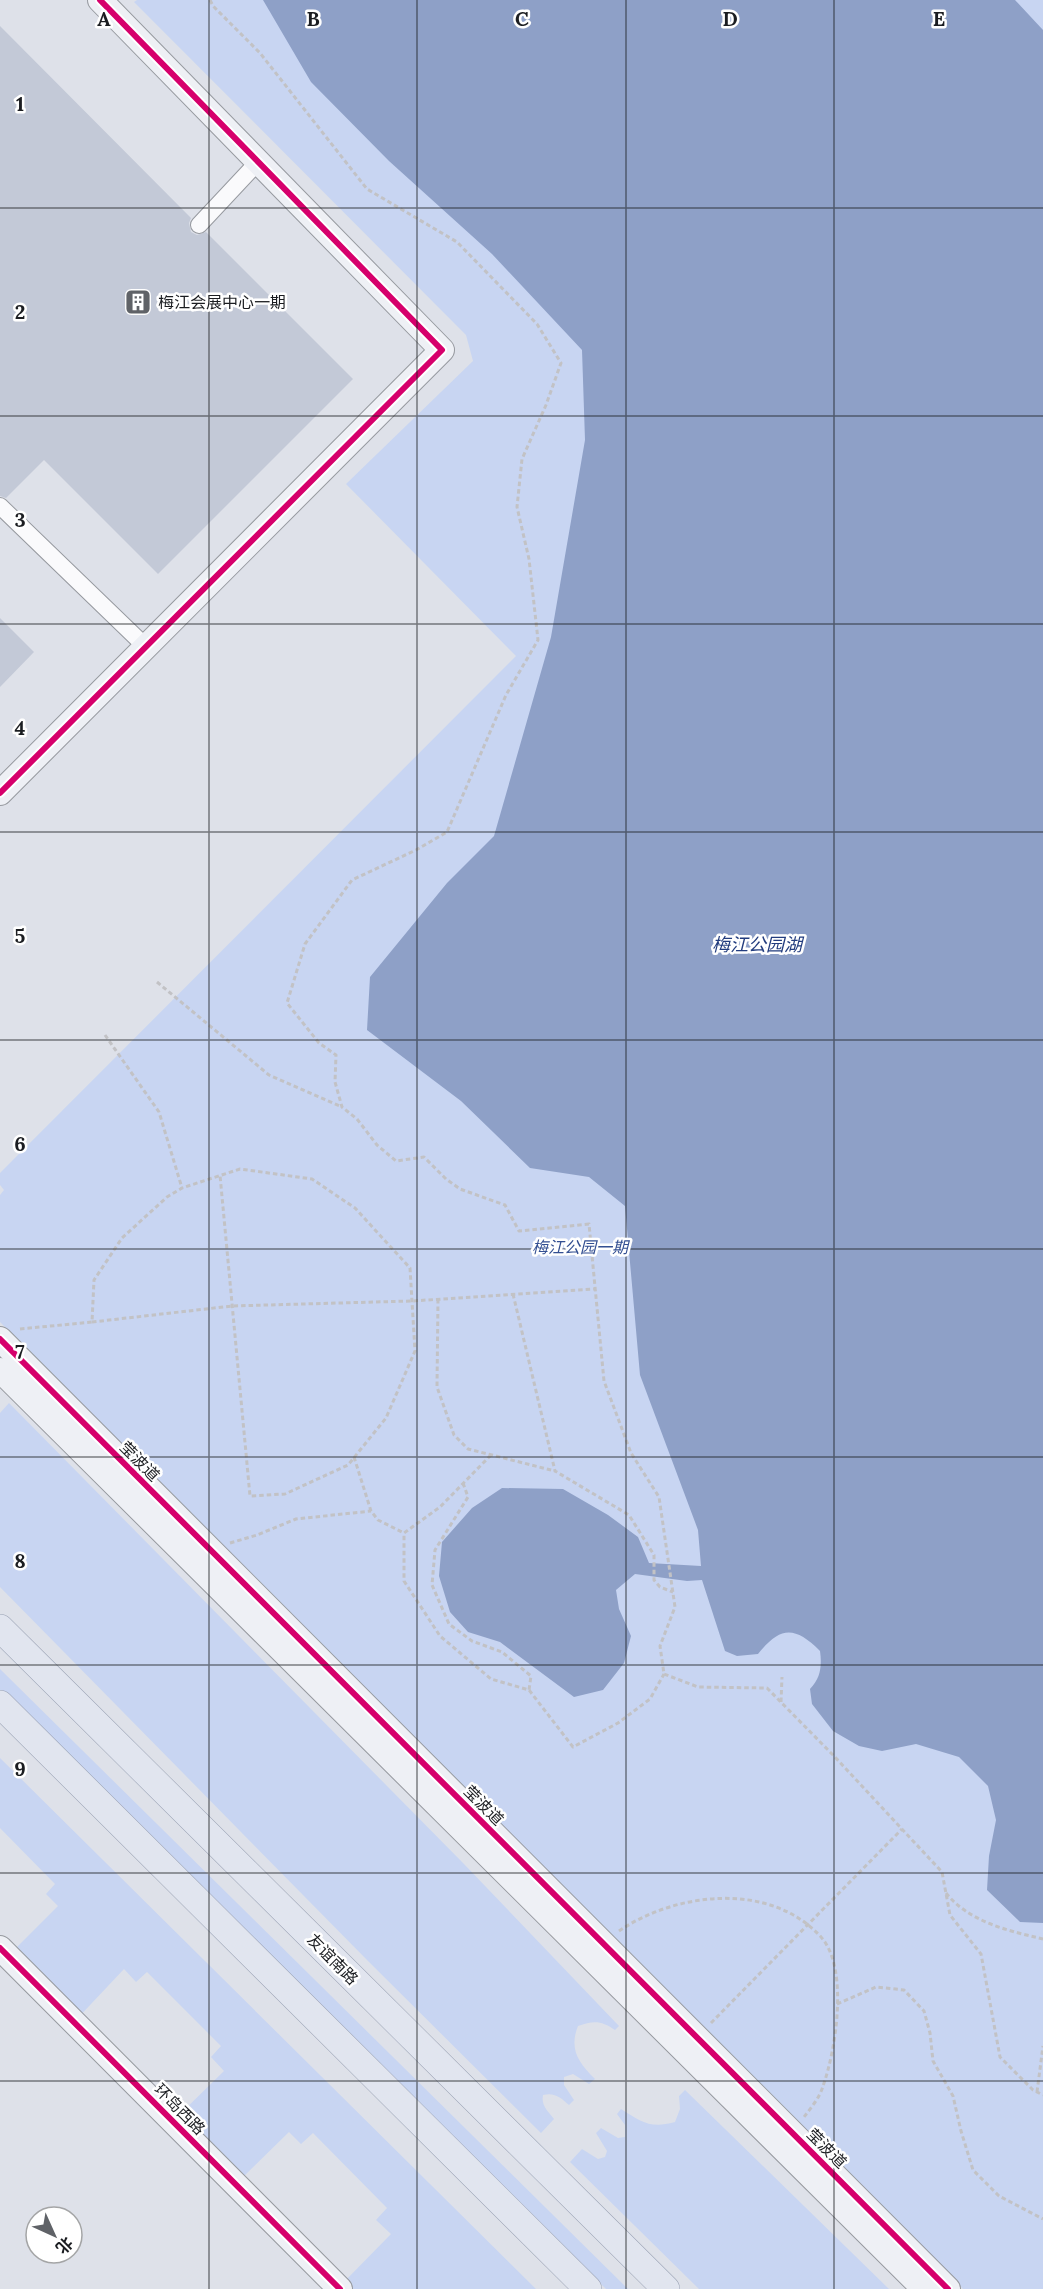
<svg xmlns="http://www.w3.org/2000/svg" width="1043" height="2289" viewBox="0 0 1043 2289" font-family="Lora,'Noto Sans SC',serif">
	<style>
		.green { fill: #c8d5f2 }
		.water { fill: #8ea0c7 }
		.building { fill: #c3c9d7 }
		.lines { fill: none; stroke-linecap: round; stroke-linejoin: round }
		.street-casing { stroke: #96999f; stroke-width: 18 }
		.secondary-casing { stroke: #96999f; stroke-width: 26 }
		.primary-casing { stroke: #9aa2b4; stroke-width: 28 }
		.path { stroke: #c2c2c5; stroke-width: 3; stroke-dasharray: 4.5 3; stroke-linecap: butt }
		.street { stroke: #fafafc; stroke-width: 16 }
		.secondary { stroke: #eef0f5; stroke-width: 24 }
		.primary { stroke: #e1e5ef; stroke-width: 27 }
		.cycleway-casing { stroke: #fff; stroke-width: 10 }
		.cycleway { stroke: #d6006c; stroke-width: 6 }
		.grid { fill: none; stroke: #1b1d21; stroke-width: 1.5; stroke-opacity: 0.55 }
		.labels { text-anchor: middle; stroke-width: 5; stroke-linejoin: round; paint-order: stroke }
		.poi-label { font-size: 16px; fill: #1b1d21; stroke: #fff; text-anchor: start }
		.park-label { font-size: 16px; font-style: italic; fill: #334f92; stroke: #fff }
		.street-label { font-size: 16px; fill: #1b1d21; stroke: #fff }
		.water-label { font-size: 18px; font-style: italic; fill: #223c7e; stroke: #fff }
		.grid-label { font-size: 20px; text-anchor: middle; font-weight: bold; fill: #1b1d21; stroke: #fff; stroke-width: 5; stroke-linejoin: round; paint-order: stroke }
	</style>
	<rect width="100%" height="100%" fill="#dee1e9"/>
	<g class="green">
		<path d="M 137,0 L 1043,0 L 1043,2289 L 963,2289 L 0,1322 L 0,1195 L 4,1190 L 0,1185 L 0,1173 L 516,656 L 346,484 L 473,361 L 466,335 L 134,2 Z"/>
		<path d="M 9,1403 L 464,1864 L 619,2026 L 615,2030 C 602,2021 594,2020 578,2026 C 569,2049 578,2062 595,2079 L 589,2084 L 573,2074 L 564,2077 L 564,2085 L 574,2100 L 569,2105 C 561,2098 555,2092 543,2095 C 541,2106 548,2111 554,2119 L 541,2133 L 369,1962 L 0,1587 L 0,1413 Z"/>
		<path d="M 0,1669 L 628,2289 L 606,2289 L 0,1690 Z"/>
		<path d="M 0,1758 L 536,2289 L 345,2289 L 341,2285 L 391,2234 L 376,2220 L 387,2208 L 313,2133 L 301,2144 L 289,2132 L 238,2182 L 175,2119 L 224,2071 L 211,2057 L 221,2046 L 147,1972 L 136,1982 L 124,1969 L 75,2021 L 8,1956 L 58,1906 L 46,1894 L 55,1884 L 0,1828 Z"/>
		<path d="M 685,2090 L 889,2289 L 699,2289 L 570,2162 L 582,2149 L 598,2159 L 605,2157 L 607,2151 L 596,2133 L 601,2128 L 618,2138 L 625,2137 L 625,2125 L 617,2114 L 621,2109 C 642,2122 650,2129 675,2122 L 680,2109 L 679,2096 Z"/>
	</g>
	<path class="water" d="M 263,0 L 1015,0 L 1043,30 L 1043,1923 L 1020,1922 L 987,1890 L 989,1856 L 996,1820 L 988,1786 L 959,1757 L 916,1744 L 882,1751 L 859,1746 L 833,1731 L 812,1704 L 810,1689 C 821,1678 822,1665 820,1651 C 794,1625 780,1627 758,1654 L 737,1656 L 725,1651 L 702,1580 L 687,1581 L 635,1574 L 616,1590 L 619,1609 L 631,1636 L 624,1663 L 603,1690 L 574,1697 L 500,1642 L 468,1632 L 450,1612 L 439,1576 L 442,1542 L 472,1508 L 502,1488 L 563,1489 L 608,1515 L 638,1537 L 649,1563 L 701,1566 L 698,1530 L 640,1375 L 625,1206 L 589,1177 L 530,1168 L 461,1101 L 367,1030 L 370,977 L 447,883 L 494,836 L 551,637 L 585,440 L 582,350 L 492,254 L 389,161 L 311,82 Z"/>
	<g class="building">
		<path d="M 0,26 L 191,218 L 189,223 L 191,232 L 197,235 L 206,232 L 353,379 L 158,574 L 44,460 L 6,498 L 0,496 Z"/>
		<path d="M 0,618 L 34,652 L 0,687 Z"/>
	</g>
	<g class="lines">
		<defs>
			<g id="street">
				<path d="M 199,225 L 258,162"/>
				<path d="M 0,506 L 146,647"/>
			</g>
			<g id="secondary">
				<path d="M 0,793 L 442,350 L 100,0"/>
				<path d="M 0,1339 L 948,2289"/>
				<path d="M 0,1370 L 924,2289"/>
				<path d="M 0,1948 L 340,2289"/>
			</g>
			<g id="primary">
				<path d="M 0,1628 L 666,2289"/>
				<path d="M 0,1704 L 588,2289"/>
			</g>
		</defs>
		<use href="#street" class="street-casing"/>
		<use href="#secondary" class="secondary-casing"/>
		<use href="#primary" class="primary-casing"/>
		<g class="path">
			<path d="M 210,0 L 213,6 L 260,53 L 367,189 L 457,242 L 537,324 L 561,363 L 546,405 L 522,459 L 517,507 L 529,559 L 538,640 L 506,695 L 447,832 L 416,850 L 352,880 L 305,944 L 287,1003 L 319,1043 L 336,1055 L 335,1082 L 342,1107 L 357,1119 L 377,1145 L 396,1161 L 424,1157 L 446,1179 L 460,1189 L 505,1205 L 519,1231 L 589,1224 L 604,1381 L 631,1453 L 659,1497 L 675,1607 L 660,1646 L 664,1674 L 698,1687 L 767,1688 L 833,1755 L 942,1872 L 950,1915 L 981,1954 L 1000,2057 L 1033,2090 L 1043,2095"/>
			<path d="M 157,982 L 269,1075 L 342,1107"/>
			<path d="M 105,1035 L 159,1112 L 182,1188"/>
			<path d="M 513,1294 L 555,1471 L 629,1515 L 654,1555 L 654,1580 L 660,1587 L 673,1592"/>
			<path d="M 438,1299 L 437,1387 L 454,1435 L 468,1449 L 555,1471"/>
			<path d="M 92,1322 L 232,1306 L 412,1301 L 595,1289"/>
			<path d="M 20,1329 L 92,1322 L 94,1280 L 122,1238 L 167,1197 L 182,1188 L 240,1169 L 312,1179 L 355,1208 L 410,1268 L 415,1351 L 386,1418 L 348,1465 L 285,1494 L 250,1496 L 220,1175"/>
			<path d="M 491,1455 L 440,1507 L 404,1533 L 404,1581 L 440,1636 L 491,1679 L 529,1690 L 573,1747 L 618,1723 L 650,1699 L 664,1674"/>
			<path d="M 354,1457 L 371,1511 L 378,1520 L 404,1533"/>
			<path d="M 463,1483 L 468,1497 L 435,1550 L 432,1585 L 449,1624 L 472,1641 L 502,1652 L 531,1676 L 529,1690"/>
			<path d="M 230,1543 L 257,1535 L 296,1519 L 371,1511"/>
			<path d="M 781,1702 L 782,1677"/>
			<path d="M 946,1893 C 969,1922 1009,1931 1043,1939"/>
			<path d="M 619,1931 C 676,1892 770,1881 821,1937 C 849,1968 836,2050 823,2086 C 820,2097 811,2108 804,2117"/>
			<path d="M 837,2004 L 876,1987 L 904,1990 L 924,2011 L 930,2033 L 933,2061 L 953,2096 L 961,2131 L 973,2170 L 999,2196 L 1043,2219"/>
			<path d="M 711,2023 L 902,1829"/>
			<path d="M 1037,2092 L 1043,2046"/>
		</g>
		<use href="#street" class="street"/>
		<use href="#secondary" class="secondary"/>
		<use href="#primary" class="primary"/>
		<defs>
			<g id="cycleway">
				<path d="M 0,793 L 442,350 L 100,0"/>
				<path d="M 0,1339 L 948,2289"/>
				<path d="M 0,1948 L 340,2289"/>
			</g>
		</defs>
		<use href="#cycleway" class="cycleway-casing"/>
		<use href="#cycleway" class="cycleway"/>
	</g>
	<path class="grid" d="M 209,0 L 209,2289M 417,0 L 417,2289M 626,0 L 626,2289M 834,0 L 834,2289M 0,208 L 1043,208M 0,416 L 1043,416M 0,624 L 1043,624M 0,832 L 1043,832M 0,1040 L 1043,1040M 0,1249 L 1043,1249M 0,1457 L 1043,1457M 0,1665 L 1043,1665M 0,1873 L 1043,1873M 0,2081 L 1043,2081"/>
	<defs>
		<symbol id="building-square" viewBox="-11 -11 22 22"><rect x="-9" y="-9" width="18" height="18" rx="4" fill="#5f6267" stroke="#fff"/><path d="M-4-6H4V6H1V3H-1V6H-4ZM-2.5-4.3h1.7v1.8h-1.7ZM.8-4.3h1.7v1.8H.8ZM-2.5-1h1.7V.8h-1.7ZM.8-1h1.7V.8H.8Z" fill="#fff"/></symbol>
	</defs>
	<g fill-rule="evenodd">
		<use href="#building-square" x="123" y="287" width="30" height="30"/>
	</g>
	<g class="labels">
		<g class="poi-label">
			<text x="158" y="308">梅江会展中心一期</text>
		</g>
		<g class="park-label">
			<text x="580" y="1253">梅江公园一期</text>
		</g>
		<g class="street-label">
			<text transform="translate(140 1461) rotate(45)" y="6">莹波道</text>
			<text transform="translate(484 1805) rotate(45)" y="6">莹波道</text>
			<text transform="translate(333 1959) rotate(45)" y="6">友谊南路</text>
			<text transform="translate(180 2109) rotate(45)" y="6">环岛西路</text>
			<text transform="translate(827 2148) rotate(45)" y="6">莹波道</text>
		</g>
		<g class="water-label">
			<text x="757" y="951">梅江公园湖</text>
		</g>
	</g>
	<g class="grid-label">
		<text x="104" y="26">A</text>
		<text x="313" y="26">B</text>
		<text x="522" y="26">C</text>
		<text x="730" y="26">D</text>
		<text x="939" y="26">E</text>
		<text x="20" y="111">1</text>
		<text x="20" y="319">2</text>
		<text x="20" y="527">3</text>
		<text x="20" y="735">4</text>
		<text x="20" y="943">5</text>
		<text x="20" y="1151">6</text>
		<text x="20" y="1359">7</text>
		<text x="20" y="1568">8</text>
		<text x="20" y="1776">9</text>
	</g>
	<g transform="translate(54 2235) rotate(135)"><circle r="28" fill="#ffffff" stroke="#a4a5a6" stroke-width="1.5"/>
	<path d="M0-4.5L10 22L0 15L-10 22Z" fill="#5f6267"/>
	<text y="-9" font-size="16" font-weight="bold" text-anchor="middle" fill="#1b1d21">北</text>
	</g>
</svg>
